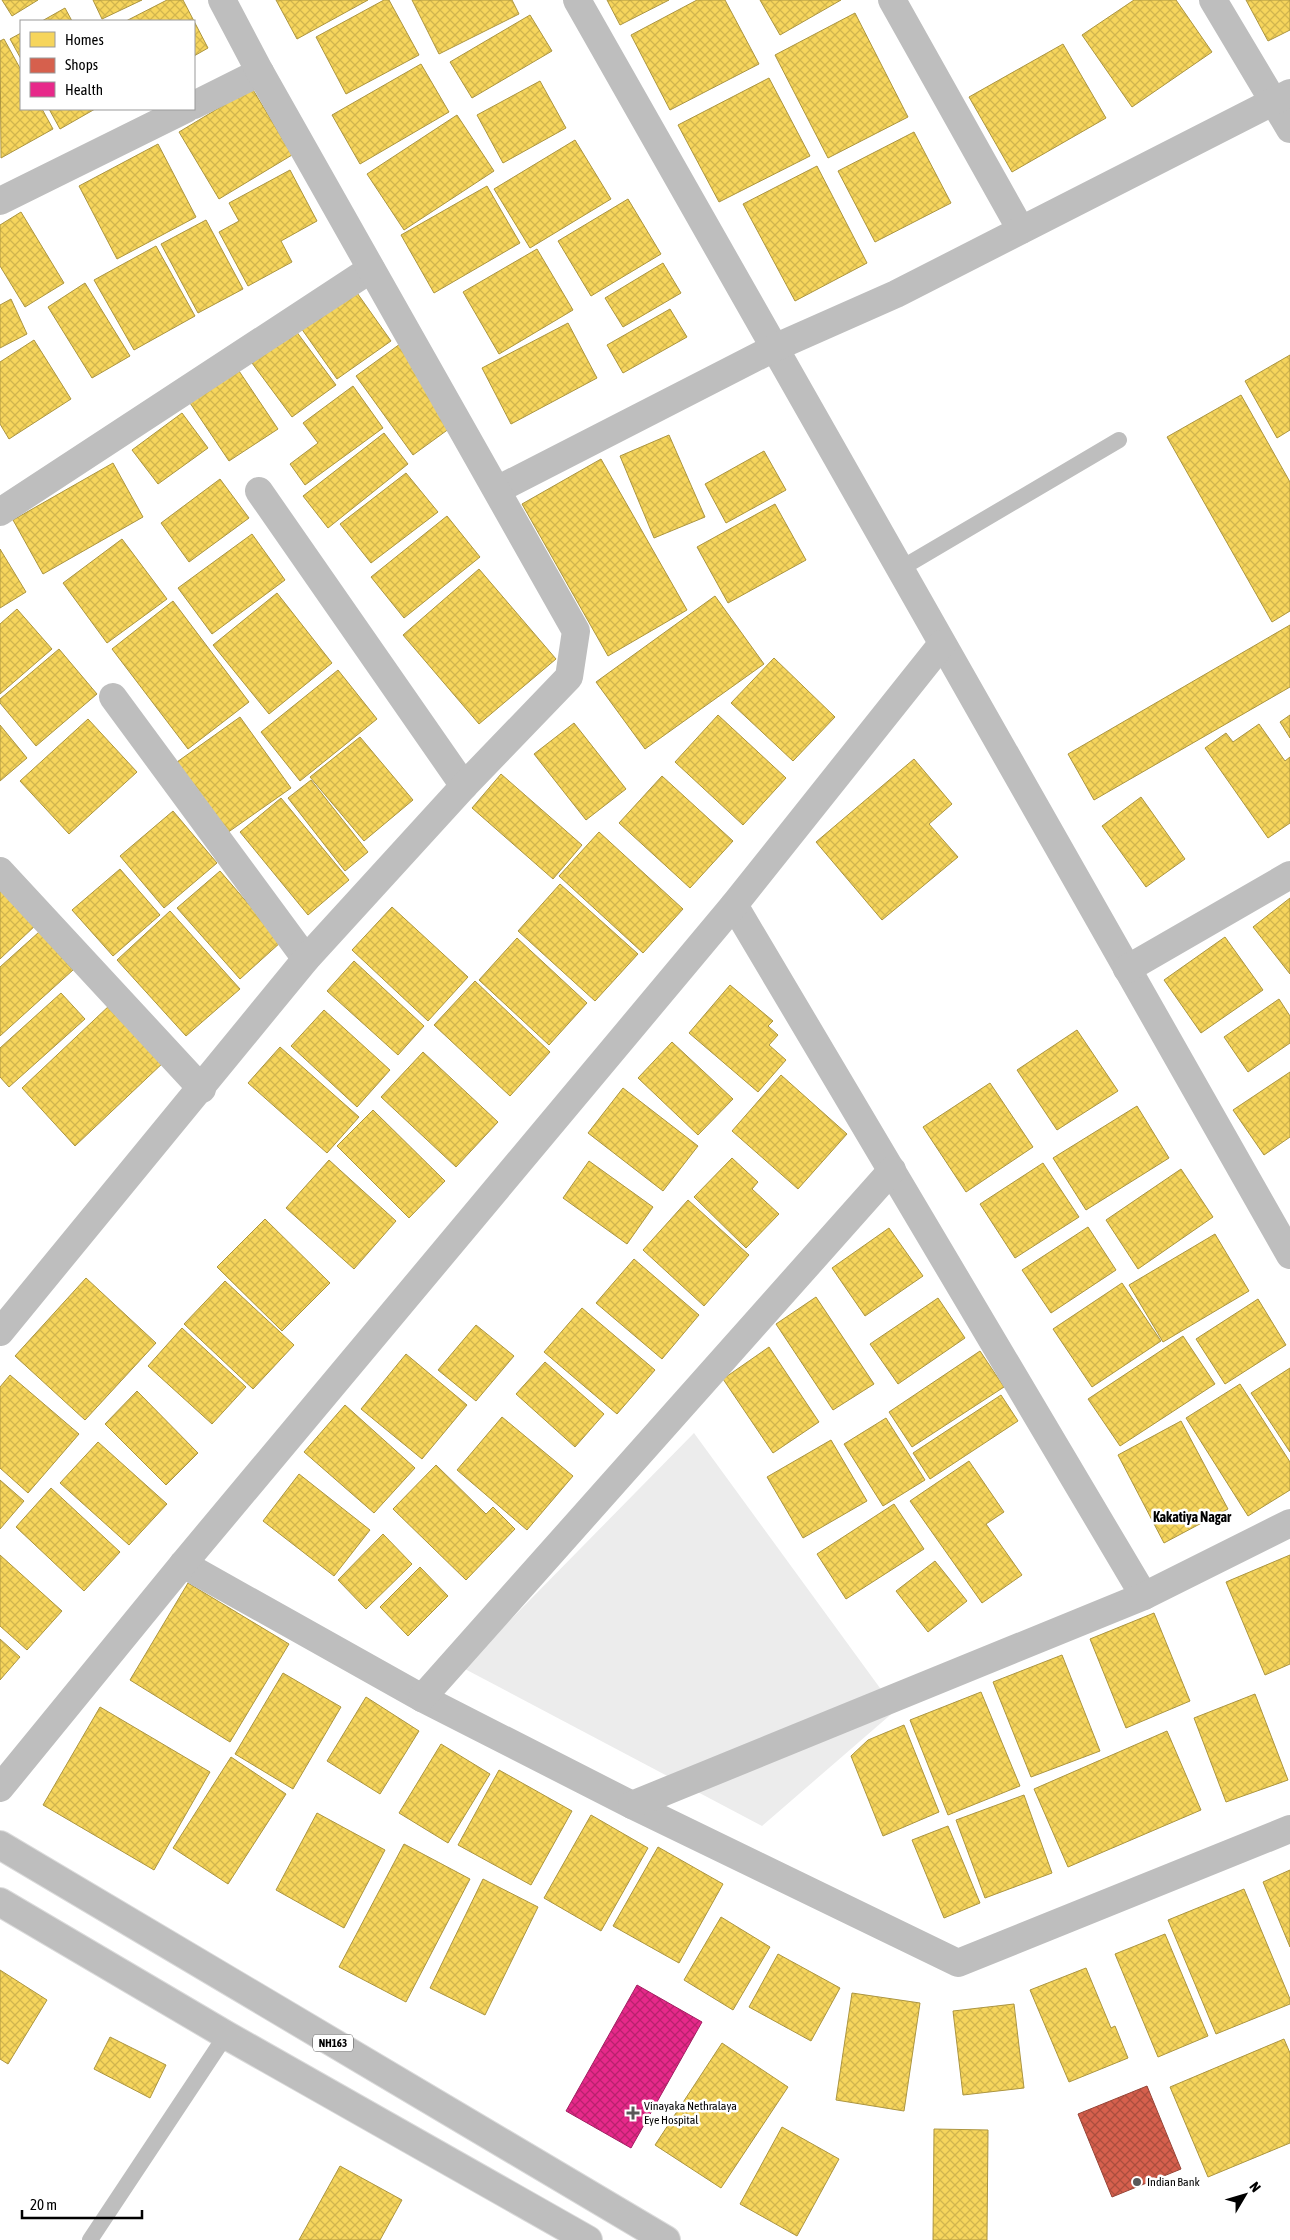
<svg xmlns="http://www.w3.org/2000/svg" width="1290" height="2240" viewBox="0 0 1290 2240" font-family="'Asap Condensed',sans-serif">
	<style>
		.green { fill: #ececec }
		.homes { fill: url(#homes-cross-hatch); stroke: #ac9540 }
		.shops { fill: url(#shops-cross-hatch); stroke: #964336 }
		.health { fill: url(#health-cross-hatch); stroke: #a21d61 }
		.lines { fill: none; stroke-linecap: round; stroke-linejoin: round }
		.highway-casing { stroke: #dbdbdb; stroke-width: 30 }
		.lane { stroke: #bebebe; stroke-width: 16 }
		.street { stroke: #bebebe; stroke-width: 28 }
		.highway { stroke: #bebebe; stroke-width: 28 }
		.poi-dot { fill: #595959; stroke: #fff; stroke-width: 2 }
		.labels { text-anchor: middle; stroke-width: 5; stroke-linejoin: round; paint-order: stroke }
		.shield { fill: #fff; stroke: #4c4c4c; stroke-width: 1 }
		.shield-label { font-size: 11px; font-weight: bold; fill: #000 }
		.poi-label { font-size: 12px; fill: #000; stroke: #fff; text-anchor: start }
		.neighbourhood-label { font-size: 14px; font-weight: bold; fill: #000; stroke: #fff }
	</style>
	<defs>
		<pattern id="homes-cross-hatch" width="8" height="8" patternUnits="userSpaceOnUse" patternTransform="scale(1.25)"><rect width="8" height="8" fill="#f6d55c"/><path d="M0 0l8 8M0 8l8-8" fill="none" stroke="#d1b54e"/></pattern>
		<pattern id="shops-cross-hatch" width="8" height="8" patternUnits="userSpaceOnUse" patternTransform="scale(1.25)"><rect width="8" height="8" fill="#d6604d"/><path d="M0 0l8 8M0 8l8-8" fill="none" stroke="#ab4d3e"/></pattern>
		<pattern id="health-cross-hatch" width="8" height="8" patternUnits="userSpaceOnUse" patternTransform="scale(1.25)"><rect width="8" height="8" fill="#e7298a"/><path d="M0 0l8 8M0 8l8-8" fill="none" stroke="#b9216e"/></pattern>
	</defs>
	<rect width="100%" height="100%" fill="#fff"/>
	<path class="green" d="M 694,1433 L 896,1710 L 762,1826 L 463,1668 Z"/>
	<g class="homes">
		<path d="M 2,0 L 38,0 L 12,16 Z"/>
		<path d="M 93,0 L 142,0 L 102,19 Z"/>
		<path d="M 167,0 L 183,0 L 208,48 L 194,56 L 194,21 L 126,21 Z"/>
		<path d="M 276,0 L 368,0 L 297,39 Z"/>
		<path d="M 384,0 L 389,0 L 419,55 L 346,94 L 316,37 Z"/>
		<path d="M 412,0 L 512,0 L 519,14 L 439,54 Z"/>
		<path d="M 607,0 L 669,0 L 620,25 Z"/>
		<path d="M 697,0 L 725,0 L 759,64 L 670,110 L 631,35 Z"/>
		<path d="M 760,0 L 841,0 L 780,35 Z"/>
		<path d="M 1134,0 L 1176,0 L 1212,52 L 1132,107 L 1082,35 Z"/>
		<path d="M 1246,0 L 1290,0 L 1290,30 L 1268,41 Z"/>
		<path d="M 65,8 L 72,21 L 42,21 Z"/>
		<path d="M 855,13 L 908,117 L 828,158 L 775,55 Z"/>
		<path d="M 530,15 L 552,51 L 472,98 L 450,62 Z"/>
		<path d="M 21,33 L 21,59 L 10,39 Z"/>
		<path d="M 4,39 L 21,70 L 21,109 L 42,109 L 53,129 L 1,158 L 0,41 Z"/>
		<path d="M 1063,44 L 1106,118 L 1012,172 L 969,97 Z"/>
		<path d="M 421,64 L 449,112 L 360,164 L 332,115 Z"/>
		<path d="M 769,78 L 810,156 L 719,202 L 678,125 Z"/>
		<path d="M 540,81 L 566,128 L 503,163 L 477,115 Z"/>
		<path d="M 252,88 L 292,155 L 219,199 L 179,132 Z"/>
		<path d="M 49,109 L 95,109 L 60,129 Z"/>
		<path d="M 457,115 L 494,171 L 404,230 L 367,174 Z"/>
		<path d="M 914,132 L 951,203 L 875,242 L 838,171 Z"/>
		<path d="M 575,140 L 611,199 L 530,248 L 494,189 Z"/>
		<path d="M 158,144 L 196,217 L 117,259 L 79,186 Z"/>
		<path d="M 817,166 L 867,263 L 795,301 L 743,204 Z"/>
		<path d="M 290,170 L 317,221 L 281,241 L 292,262 L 248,286 L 219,232 L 239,221 L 229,203 Z"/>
		<path d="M 487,186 L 520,243 L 434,293 L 401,235 Z"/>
		<path d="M 628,199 L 661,254 L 591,296 L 558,241 Z"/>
		<path d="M 21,212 L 64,283 L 25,307 L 0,266 L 0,225 Z"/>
		<path d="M 206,220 L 243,289 L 198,313 L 161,244 Z"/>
		<path d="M 156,246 L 195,316 L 134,350 L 94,280 Z"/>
		<path d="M 537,249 L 573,310 L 499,354 L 463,292 Z"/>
		<path d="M 663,263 L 681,293 L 623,327 L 605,298 Z"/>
		<path d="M 85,283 L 130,356 L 92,378 L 48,307 Z"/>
		<path d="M 355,290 L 391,341 L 337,379 L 301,328 Z"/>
		<path d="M 11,299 L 27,334 L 0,348 L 0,305 Z"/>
		<path d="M 670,309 L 687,337 L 623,373 L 607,345 Z"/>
		<path d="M 568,323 L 597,378 L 511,424 L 482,368 Z"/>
		<path d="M 296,331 L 336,385 L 292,417 L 252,363 Z"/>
		<path d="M 34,340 L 71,399 L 9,439 L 0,424 L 0,362 Z"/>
		<path d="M 400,344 L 457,423 L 413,455 L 356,376 Z"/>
		<path d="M 1290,355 L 1290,430 L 1277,438 L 1245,381 Z"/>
		<path d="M 237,368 L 278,429 L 229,461 L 188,400 Z"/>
		<path d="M 353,386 L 383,428 L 305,485 L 290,464 L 318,443 L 303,423 Z"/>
		<path d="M 1241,395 L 1290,482 L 1290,611 L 1272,622 L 1167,437 Z"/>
		<path d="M 182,413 L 208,448 L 158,484 L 132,450 Z"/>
		<path d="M 384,433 L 408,464 L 328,528 L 303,496 Z"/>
		<path d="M 669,435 L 705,517 L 654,538 L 620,456 Z"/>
		<path d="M 764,451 L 786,490 L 726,523 L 705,484 Z"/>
		<path d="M 601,459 L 687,610 L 608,656 L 522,504 Z"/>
		<path d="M 113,463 L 143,517 L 43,574 L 13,520 Z"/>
		<path d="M 406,473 L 438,512 L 371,563 L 340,524 Z"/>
		<path d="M 220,479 L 249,518 L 189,562 L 161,523 Z"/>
		<path d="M 775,504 L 806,560 L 728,603 L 697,547 Z"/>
		<path d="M 447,516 L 480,557 L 404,618 L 371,577 Z"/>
		<path d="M 252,534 L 285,580 L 212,634 L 178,588 Z"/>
		<path d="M 122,539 L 167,599 L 107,643 L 63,583 Z"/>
		<path d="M 0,549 L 26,592 L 0,608 Z"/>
		<path d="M 479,569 L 556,659 L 479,724 L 403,635 Z"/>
		<path d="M 277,593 L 332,663 L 269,714 L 213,645 Z"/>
		<path d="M 715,596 L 764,664 L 645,749 L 596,682 Z"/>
		<path d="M 173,601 L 249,702 L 188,749 L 112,649 Z"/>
		<path d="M 17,609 L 52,649 L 0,694 L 0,624 Z"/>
		<path d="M 1290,625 L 1290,687 L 1094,800 L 1068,754 Z"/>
		<path d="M 59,649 L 97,694 L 36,746 L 0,703 L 0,699 Z"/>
		<path d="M 774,658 L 835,717 L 793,761 L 731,703 Z"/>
		<path d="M 338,670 L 377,719 L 300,781 L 261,732 Z"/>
		<path d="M 718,715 L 786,778 L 743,825 L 675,762 Z"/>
		<path d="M 1290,715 L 1290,738 L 1280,722 Z"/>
		<path d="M 240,717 L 291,788 L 227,833 L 177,762 Z"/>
		<path d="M 88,719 L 137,772 L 69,834 L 20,781 Z"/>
		<path d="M 574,723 L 626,789 L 586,820 L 534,754 Z"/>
		<path d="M 1259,724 L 1285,761 L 1290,757 L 1290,823 L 1268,838 L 1205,748 L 1226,733 L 1233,742 Z"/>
		<path d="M 0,725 L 27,758 L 0,781 Z"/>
		<path d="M 360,737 L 413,800 L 364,841 L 310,777 Z"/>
		<path d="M 914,759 L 952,804 L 929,824 L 958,857 L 882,920 L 816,842 Z"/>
		<path d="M 501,774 L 582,845 L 553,879 L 472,808 Z"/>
		<path d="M 662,776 L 733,841 L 690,888 L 619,823 Z"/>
		<path d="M 311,780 L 368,852 L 345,871 L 288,798 Z"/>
		<path d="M 1141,797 L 1185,859 L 1146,887 L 1102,826 Z"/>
		<path d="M 281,798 L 349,880 L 308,915 L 240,832 Z"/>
		<path d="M 173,811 L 217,863 L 164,908 L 120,856 Z"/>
		<path d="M 599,832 L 683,909 L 643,953 L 559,876 Z"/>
		<path d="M 120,869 L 160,915 L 113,956 L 72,910 Z"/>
		<path d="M 220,871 L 281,942 L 240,979 L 177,908 Z"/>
		<path d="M 560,884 L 638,954 L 595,1001 L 518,931 Z"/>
		<path d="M 0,889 L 38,923 L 0,959 Z"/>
		<path d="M 1290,898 L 1290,974 L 1253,927 Z"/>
		<path d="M 392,907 L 468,977 L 428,1021 L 352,950 Z"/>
		<path d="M 170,911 L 240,989 L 186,1036 L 117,960 Z"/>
		<path d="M 39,932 L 73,970 L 0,1036 L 0,967 Z"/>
		<path d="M 1225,937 L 1263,990 L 1201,1033 L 1164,980 Z"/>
		<path d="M 517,938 L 587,1003 L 549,1045 L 479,980 Z"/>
		<path d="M 354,961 L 424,1026 L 398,1055 L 327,991 Z"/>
		<path d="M 475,981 L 550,1052 L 510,1096 L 434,1025 Z"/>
		<path d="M 730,985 L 773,1021 L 768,1026 L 778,1035 L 769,1045 L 786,1060 L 758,1092 L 689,1033 Z"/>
		<path d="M 61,993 L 85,1019 L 9,1087 L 0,1077 L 0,1048 Z"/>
		<path d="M 1279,999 L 1290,1016 L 1290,1043 L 1248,1072 L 1224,1037 Z"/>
		<path d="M 111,1004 L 165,1061 L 75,1146 L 22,1088 Z"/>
		<path d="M 324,1010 L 390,1070 L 357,1107 L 291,1046 Z"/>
		<path d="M 1077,1030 L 1118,1091 L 1057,1130 L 1017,1070 Z"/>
		<path d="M 672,1042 L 733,1099 L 698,1135 L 638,1078 Z"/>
		<path d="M 280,1047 L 359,1117 L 327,1153 L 248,1083 Z"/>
		<path d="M 423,1052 L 498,1122 L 456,1167 L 381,1097 Z"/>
		<path d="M 1290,1072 L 1290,1137 L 1264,1155 L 1233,1110 Z"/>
		<path d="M 781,1075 L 847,1134 L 798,1189 L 732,1131 Z"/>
		<path d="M 990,1083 L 1033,1147 L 966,1192 L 923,1127 Z"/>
		<path d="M 623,1088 L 698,1146 L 663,1191 L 588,1133 Z"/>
		<path d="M 1137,1106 L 1169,1158 L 1086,1210 L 1053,1158 Z"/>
		<path d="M 373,1110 L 445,1181 L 409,1218 L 337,1146 Z"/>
		<path d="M 732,1158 L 758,1182 L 752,1189 L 779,1214 L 746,1248 L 694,1197 Z"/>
		<path d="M 329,1160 L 396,1221 L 354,1269 L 286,1208 Z"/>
		<path d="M 589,1161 L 653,1207 L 627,1244 L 563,1198 Z"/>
		<path d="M 1043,1163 L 1079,1217 L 1015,1258 L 980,1204 Z"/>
		<path d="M 1181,1169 L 1213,1217 L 1138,1269 L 1106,1220 Z"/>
		<path d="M 688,1200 L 749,1255 L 704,1306 L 643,1250 Z"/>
		<path d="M 265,1219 L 330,1283 L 282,1331 L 217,1267 Z"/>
		<path d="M 1088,1227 L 1116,1270 L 1051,1313 L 1022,1270 Z"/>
		<path d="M 889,1228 L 923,1276 L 865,1316 L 832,1268 Z"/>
		<path d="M 1215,1234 L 1249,1291 L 1163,1342 L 1129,1285 Z"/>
		<path d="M 634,1259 L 699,1315 L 662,1359 L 596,1303 Z"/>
		<path d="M 86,1278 L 156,1343 L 85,1420 L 15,1356 Z"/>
		<path d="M 225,1281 L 294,1345 L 253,1389 L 184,1324 Z"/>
		<path d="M 1122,1283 L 1161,1341 L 1092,1387 L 1053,1329 Z"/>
		<path d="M 816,1297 L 874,1384 L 833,1410 L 776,1324 Z"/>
		<path d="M 938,1298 L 965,1338 L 898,1384 L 870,1344 Z"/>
		<path d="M 1258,1299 L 1286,1345 L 1225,1384 L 1196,1339 Z"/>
		<path d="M 582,1308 L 655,1370 L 617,1414 L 544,1352 Z"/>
		<path d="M 476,1325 L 514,1356 L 476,1401 L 438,1370 Z"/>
		<path d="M 182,1328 L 246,1387 L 212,1424 L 148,1366 Z"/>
		<path d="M 1183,1336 L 1215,1384 L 1120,1446 L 1088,1399 Z"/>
		<path d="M 769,1347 L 819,1422 L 773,1453 L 723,1379 Z"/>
		<path d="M 980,1351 L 1004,1387 L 912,1447 L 889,1412 Z"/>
		<path d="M 406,1354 L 467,1405 L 422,1459 L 361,1409 Z"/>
		<path d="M 545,1362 L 604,1414 L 575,1447 L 516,1394 Z"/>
		<path d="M 1290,1368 L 1290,1452 L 1251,1393 Z"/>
		<path d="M 10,1375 L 79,1434 L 28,1493 L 0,1468 L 0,1387 Z"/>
		<path d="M 1240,1384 L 1290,1462 L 1290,1490 L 1248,1516 L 1186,1418 Z"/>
		<path d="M 137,1391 L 198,1453 L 166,1485 L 105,1424 Z"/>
		<path d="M 1001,1395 L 1018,1421 L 930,1479 L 913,1453 Z"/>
		<path d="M 345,1405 L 415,1468 L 374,1513 L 304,1452 Z"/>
		<path d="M 502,1417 L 573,1476 L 527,1530 L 457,1470 Z"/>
		<path d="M 886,1418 L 925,1480 L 883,1506 L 844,1444 Z"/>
		<path d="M 1181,1421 L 1228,1509 L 1164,1543 L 1118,1455 Z"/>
		<path d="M 831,1440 L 867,1501 L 803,1538 L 767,1477 Z"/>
		<path d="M 98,1442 L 167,1504 L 129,1545 L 60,1483 Z"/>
		<path d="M 969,1461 L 1004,1512 L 986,1524 L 1022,1575 L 982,1603 L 910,1501 Z"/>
		<path d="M 436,1465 L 486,1514 L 493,1507 L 515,1529 L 466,1580 L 393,1509 Z"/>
		<path d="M 299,1474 L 370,1530 L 334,1576 L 263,1521 Z"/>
		<path d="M 0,1480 L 24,1501 L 0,1529 Z"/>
		<path d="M 51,1488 L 120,1552 L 84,1591 L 16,1527 Z"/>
		<path d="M 894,1504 L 924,1549 L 846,1599 L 817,1554 Z"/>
		<path d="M 383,1534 L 412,1564 L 366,1609 L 338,1580 Z"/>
		<path d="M 0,1555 L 62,1611 L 27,1650 L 0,1626 Z"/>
		<path d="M 1290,1555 L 1290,1664 L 1265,1675 L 1226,1582 Z"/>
		<path d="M 935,1561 L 967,1601 L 928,1632 L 896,1591 Z"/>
		<path d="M 420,1567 L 448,1596 L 408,1636 L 380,1607 Z"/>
		<path d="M 188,1583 L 289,1644 L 230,1742 L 130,1680 Z"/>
		<path d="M 1154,1613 L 1190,1701 L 1126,1728 L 1090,1639 Z"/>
		<path d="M 0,1639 L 20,1657 L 0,1680 Z"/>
		<path d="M 1062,1655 L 1100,1751 L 1031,1777 L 993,1682 Z"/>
		<path d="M 283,1673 L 341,1707 L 293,1789 L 235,1754 Z"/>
		<path d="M 981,1692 L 1020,1786 L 948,1815 L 910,1720 Z"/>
		<path d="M 1255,1694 L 1288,1780 L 1226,1802 L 1194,1718 Z"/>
		<path d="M 366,1697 L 419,1731 L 380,1794 L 327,1761 Z"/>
		<path d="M 100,1707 L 210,1772 L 154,1870 L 43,1805 Z"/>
		<path d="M 904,1725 L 939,1812 L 883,1836 L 851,1756 L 868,1740 Z"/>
		<path d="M 1167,1731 L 1201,1810 L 1068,1867 L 1034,1789 Z"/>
		<path d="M 441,1744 L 490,1774 L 448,1843 L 399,1813 Z"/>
		<path d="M 231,1757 L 286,1794 L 228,1884 L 173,1848 Z"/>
		<path d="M 499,1770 L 572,1811 L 531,1885 L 458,1845 Z"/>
		<path d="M 1024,1795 L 1052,1873 L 985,1898 L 956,1820 Z"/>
		<path d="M 317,1813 L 385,1850 L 344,1928 L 276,1890 Z"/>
		<path d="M 591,1815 L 648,1848 L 601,1931 L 544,1898 Z"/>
		<path d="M 948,1826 L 980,1903 L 944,1918 L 912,1840 Z"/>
		<path d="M 404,1844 L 470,1879 L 406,2002 L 339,1967 Z"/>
		<path d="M 658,1847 L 723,1884 L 679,1963 L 613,1926 Z"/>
		<path d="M 1290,1870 L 1290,1947 L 1263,1882 Z"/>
		<path d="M 483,1879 L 538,1907 L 485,2015 L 430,1988 Z"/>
		<path d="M 1244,1889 L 1290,1999 L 1290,2004 L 1216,2034 L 1168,1920 Z"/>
		<path d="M 721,1917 L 770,1947 L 733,2010 L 684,1980 Z"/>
		<path d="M 1165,1934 L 1208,2036 L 1158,2057 L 1115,1954 Z"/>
		<path d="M 778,1954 L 840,1988 L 811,2041 L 749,2007 Z"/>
		<path d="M 1086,1968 L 1111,2028 L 1115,2026 L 1128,2058 L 1069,2082 L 1030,1990 Z"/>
		<path d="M 0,1970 L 47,2000 L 8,2064 L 0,2059 Z"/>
		<path d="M 852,1993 L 920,2003 L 904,2111 L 836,2100 Z"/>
		<path d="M 1014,2004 L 1024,2088 L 963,2095 L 953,2011 Z"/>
		<path d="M 110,2037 L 166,2065 L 150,2098 L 94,2069 Z"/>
		<path d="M 1284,2039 L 1290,2053 L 1290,2143 L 1208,2177 L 1170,2087 Z"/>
		<path d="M 722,2043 L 788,2087 L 721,2188 L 655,2145 Z"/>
		<path d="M 782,2127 L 839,2159 L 797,2236 L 740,2204 Z"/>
		<path d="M 934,2129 L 988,2130 L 987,2240 L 933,2240 Z"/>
		<path d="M 340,2166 L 402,2200 L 380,2240 L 299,2240 Z"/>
	</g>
	<path class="shops" d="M 1147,2086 L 1181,2169 L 1112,2197 L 1078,2114 Z"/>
	<path class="health" d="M 637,1985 L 702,2022 L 631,2148 L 566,2111 Z"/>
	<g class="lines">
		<defs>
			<g id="highway">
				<path d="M 0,1845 L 666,2240"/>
				<path d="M 0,1902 L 226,2035 L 588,2240"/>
			</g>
		</defs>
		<use href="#highway" class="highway-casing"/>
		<g class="lane">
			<path d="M 900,569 L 1119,440"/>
			<path d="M 90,2240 L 226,2035"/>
		</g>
		<g class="street">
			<path d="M 577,0 L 1290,1255"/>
			<path d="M 892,0 L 1021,230"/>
			<path d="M 1213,0 L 1290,129"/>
			<path d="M 194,105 L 260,72"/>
			<path d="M 0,201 L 186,109"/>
			<path d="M 497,490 L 774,348 L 896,294 L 1290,93"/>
			<path d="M 259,491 L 464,786"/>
			<path d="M 0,512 L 371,269"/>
			<path d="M 113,697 L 306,959"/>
			<path d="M 0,871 L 202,1089"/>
			<path d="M 734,905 L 1144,1596"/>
			<path d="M 1127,969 L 1290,875"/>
			<path d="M 0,1332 L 306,959 L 464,786 L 569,677 L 576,631 L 260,72 L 222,0"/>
			<path d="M 183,1564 L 422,1698 L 632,1805 L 958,1963 L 1290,1829"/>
			<path d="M 422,1698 L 892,1170"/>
			<path d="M 0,1788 L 183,1564 L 734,905 L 942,644"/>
			<path d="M 632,1805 L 1144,1596 L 1290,1523"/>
		</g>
		<use href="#highway" class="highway"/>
	</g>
	<g class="poi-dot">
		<path d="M630.5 2105.5h5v5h5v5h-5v5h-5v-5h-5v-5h5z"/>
		<circle cx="1137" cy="2182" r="5"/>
	</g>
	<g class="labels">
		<rect class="shield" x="313" y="2034.5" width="40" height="17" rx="4"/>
		<g class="shield-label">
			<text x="333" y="2047">NH163</text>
		</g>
		<g class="poi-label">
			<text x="644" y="2110">Vinayaka Nethralaya<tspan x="644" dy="14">Eye Hospital</tspan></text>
			<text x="1147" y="2186">Indian Bank</text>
		</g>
		<g class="neighbourhood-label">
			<text x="1192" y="1522">Kakatiya Nagar</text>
		</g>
	</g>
	<rect x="20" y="20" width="175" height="90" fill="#ffffff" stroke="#999999"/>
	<rect x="30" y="32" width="25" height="15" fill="#f6d55c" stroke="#999999"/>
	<text x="65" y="45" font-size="15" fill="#000000">Homes</text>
	<rect x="30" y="58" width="25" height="15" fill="#d6604d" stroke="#999999"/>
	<text x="65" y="70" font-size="15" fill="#000000">Shops</text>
	<rect x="30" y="82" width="25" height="15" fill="#e7298a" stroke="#999999"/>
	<text x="65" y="95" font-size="15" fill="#000000">Health</text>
	<g transform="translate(1245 2195) rotate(52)" stroke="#ffffff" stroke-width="4" paint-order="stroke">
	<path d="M0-4L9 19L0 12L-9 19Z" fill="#000000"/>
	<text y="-8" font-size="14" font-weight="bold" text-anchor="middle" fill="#000000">N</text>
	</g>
	<path d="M22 2210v8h120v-8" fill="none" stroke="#000000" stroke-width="2.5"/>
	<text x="30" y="2210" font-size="15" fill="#000000" stroke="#ffffff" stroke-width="4" paint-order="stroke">20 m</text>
</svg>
